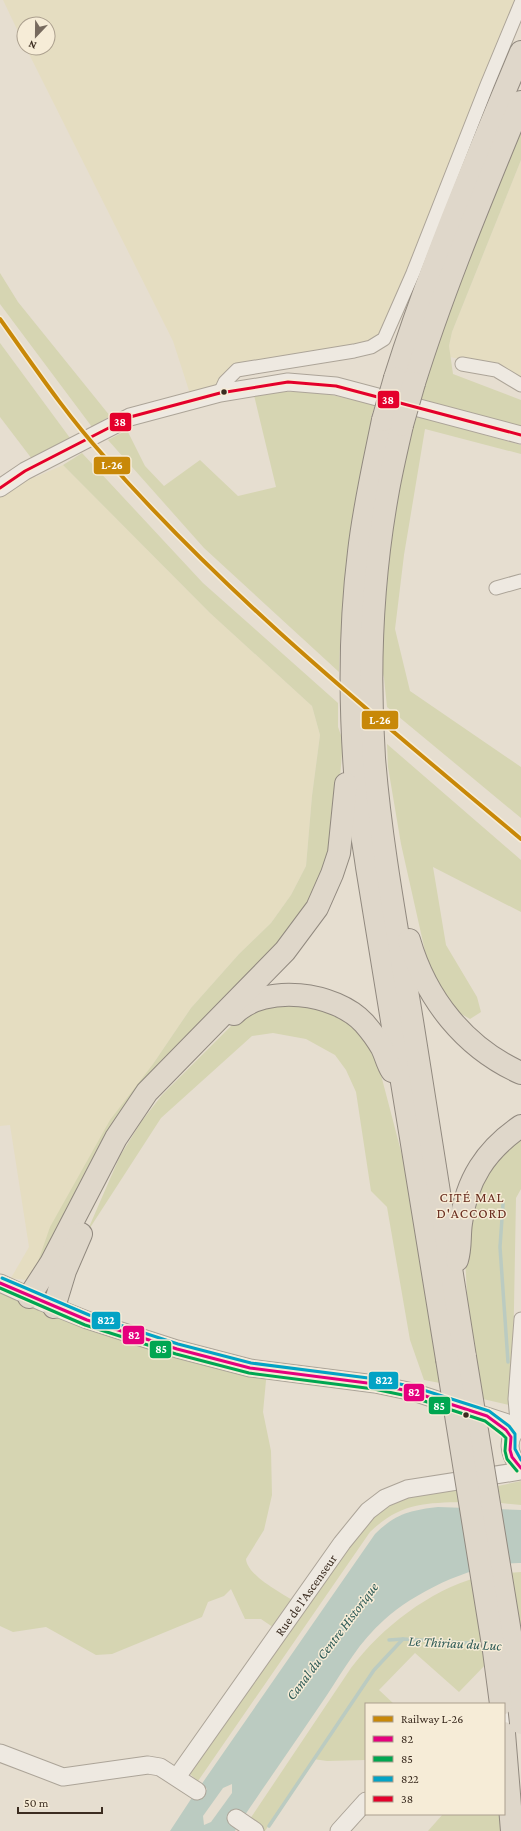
<svg xmlns="http://www.w3.org/2000/svg" width="521" height="1831" viewBox="0 0 521 1831" font-family="'Crimson Pro',serif">
	<style>
		.farmland { fill: #e5ddc1 }
		.green { fill: #d6d5b2 }
		.water { fill: #bbcbc1 }
		.pier { fill: #e6ded0 }
		.lines { fill: none; stroke-linecap: round; stroke-linejoin: round }
		.stream { stroke: #bbcbc1; stroke-width: 3.5 }
		.minor-casing { stroke: #aca498; stroke-width: 15 }
		.tertiary-casing { stroke: #aca498; stroke-width: 19 }
		.trunk-casing { stroke: #91897f; stroke-width: 24 }
		.minor { stroke: #eee9e1; stroke-width: 13 }
		.tertiary { stroke: #eee9e1; stroke-width: 17 }
		.trunk { stroke: #dfd7ca; stroke-width: 22 }
		.trunk-bridge-casing { stroke: #91897f; stroke-width: 24; stroke-linecap: butt }
		.trunk-bridge { stroke: #dfd7ca; stroke-width: 22 }
		.bus-1-casing { stroke: #f6ecd7; stroke-width: 6 }
		.bus-2-casing { stroke: #f6ecd7; stroke-width: 6 }
		.bus-3-casing { stroke: #f6ecd7; stroke-width: 6 }
		.bus-4-casing { stroke: #f6ecd7; stroke-width: 6 }
		.bus-1 { stroke: #e5007d; stroke-width: 3 }
		.bus-2 { stroke: #00a651; stroke-width: 3 }
		.bus-3 { stroke: #03a3c5; stroke-width: 3 }
		.bus-4 { stroke: #e4002b; stroke-width: 3 }
		.rail-1-casing { stroke: #f6ecd7; stroke-width: 7 }
		.rail-1 { stroke: #c88808; stroke-width: 4 }
		.bus-dot { fill: #3b2c20; stroke: #f6ecd7; stroke-width: 1.5 }
		.labels { text-anchor: middle; stroke-width: 3; stroke-linejoin: round; paint-order: stroke }
		.street-label { font-size: 13px; fill: #3b2c20; stroke: #f6ecd7 }
		.neighbourhood-label { font-size: 14px; letter-spacing: 1px; fill: #692c1e; stroke: #f6ecd7 }
		.water-label { font-size: 14px; font-style: italic; fill: #2f5b57; stroke: #f6ecd7 }
		.line-badge { stroke: #f6ecd7; stroke-width: 1.5 }
		.badge-label { font-size: 11px; text-anchor: middle; font-weight: bold; fill: #fff }
	</style>
	<rect width="100%" height="100%" fill="#e6ded0"/>
	<g class="farmland">
		<path d="M 3,0 L 521,0 L 384,339 L 237,370 L 225,382 L 192,400 L 173,341 L 26,48 L 48,48 L 48,24 L 24,24 L 24,44 Z"/>
		<path d="M 521,160 L 521,381 L 490,365 L 450,357 L 449,346 L 452,332 Z"/>
		<path d="M 63,465 L 210,613 L 312,706 L 320,735 L 312,796 L 306,866 L 291,895 L 271,923 L 239,954 L 191,1008 L 153,1064 L 33,1276 L 25,1280 L 11,1278 L 29,1247 L 10,1125 L 0,1126 L 0,488 L 25,471 L 36,477 Z"/>
	</g>
	<g class="green">
		<path d="M 521,118 L 521,160 L 452,332 L 449,346 L 453,374 L 521,400 L 521,431 L 420,403 L 437,332 Z"/>
		<path d="M 0,273 L 18,302 L 110,416 L 92,427 L 0,304 Z"/>
		<path d="M 0,343 L 70,438 L 32,459 L 0,417 Z"/>
		<path d="M 252,387 L 275,392 L 319,392 L 375,405 L 371,417 L 373,425 C 359,507 341,589 339,672 L 204,548 L 108,440 L 127,430 L 145,466 L 164,486 L 200,460 L 238,496 L 276,487 Z"/>
		<path d="M 417,416 L 521,445 L 521,454 L 425,429 L 404,555 L 395,629 L 410,691 L 521,767 L 521,818 L 387,707 L 384,678 L 379,657 L 381,586 L 405,438 L 413,428 Z"/>
		<path d="M 82,453 L 203,583 L 338,703 L 338,727 L 343,741 L 334,850 L 311,907 L 154,1078 L 33,1276 L 50,1227 L 110,1120 L 153,1064 L 191,1008 L 239,954 L 271,923 L 291,895 L 306,866 L 312,796 L 320,735 L 312,706 L 210,613 L 63,465 Z"/>
		<path d="M 387,744 L 521,860 L 521,912 L 433,867 L 446,945 L 477,997 L 481,1012 L 470,1019 L 456,1011 L 429,969 L 401,844 L 388,767 Z"/>
		<path d="M 280,1004 L 310,1006 L 336,1014 L 357,1028 L 375,1052 L 408,1178 L 440,1383 L 424,1380 L 410,1340 L 387,1207 L 371,1191 L 356,1092 L 346,1070 L 335,1055 L 306,1039 L 273,1033 L 252,1036 L 161,1118 L 86,1234 L 120,1156 L 141,1122 L 162,1095 L 240,1017 Z"/>
		<path d="M 521,1135 L 521,1189 L 516,1198 L 513,1361 L 509,1405 L 483,1399 L 476,1356 L 472,1348 L 467,1294 L 465,1257 L 466,1218 L 487,1169 Z"/>
		<path d="M 0,1283 L 267,1370 L 263,1412 L 271,1451 L 272,1495 L 264,1530 L 246,1559 C 247,1576 285,1595 299,1604 L 368,1511 L 460,1480 L 463,1502 C 424,1503 400,1503 370,1532 L 198,1781 L 191,1775 L 188,1770 L 280,1632 L 261,1619 L 245,1619 L 231,1589 L 224,1596 L 208,1602 L 202,1617 L 112,1654 L 96,1655 L 46,1627 L 13,1632 L 0,1626 Z"/>
		<path d="M 521,1481 L 521,1505 L 501,1503 L 498,1486 Z"/>
		<path d="M 521,1572 L 521,1662 L 490,1660 L 459,1692 L 415,1653 L 379,1690 L 394,1704 L 366,1704 L 366,1760 L 327,1761 L 313,1759 L 265,1831 L 255,1831 L 246,1825 L 351,1668 C 382,1627 429,1591 478,1577 C 492,1573 507,1573 521,1572 Z"/>
		<path d="M 443,1814 L 500,1814 L 501,1831 L 428,1831 Z"/>
	</g>
	<path class="water" d="M 438,1507 L 521,1510 L 521,1563 C 477,1562 416,1591 384,1620 C 360,1641 344,1669 327,1695 C 300,1735 272,1775 245,1815 L 236,1809 L 228,1820 L 237,1827 L 235,1831 L 170,1831 L 193,1796 L 199,1800 L 207,1789 L 201,1785 L 375,1534 C 395,1514 411,1510 438,1507 Z"/>
	<path class="pier" d="M 232,1784 L 232,1793 L 211,1822 L 204,1825 L 203,1816 L 223,1788 Z"/>
	<g class="lines">
		<g class="stream">
			<path d="M 503,1204 L 500,1247 L 508,1362"/>
			<path d="M 389,1640 L 403,1639 L 486,1644"/>
			<path d="M 269,1826 L 374,1670 L 403,1639"/>
		</g>
		<defs>
			<g id="minor">
				<path d="M 462,364 L 496,370 L 521,385"/>
				<path d="M 220,393 L 225,382 L 237,370 L 354,351 L 371,347 L 384,339 L 413,273 L 487,85 L 521,3"/>
				<path d="M 496,588 L 521,581"/>
				<path d="M 521,1319 L 515,1399 L 517,1421 L 521,1426"/>
			</g>
			<g id="tertiary">
				<path d="M 0,488 L 25,471 L 130,417 L 220,393 L 288,382 L 336,386 L 521,435"/>
				<path d="M 0,1283 L 42,1302 L 87,1320 L 177,1349 L 250,1368 L 375,1384 L 413,1392 L 520,1427"/>
				<path d="M 521,1426 C 505,1437 508,1456 521,1468"/>
				<path d="M 504,1716 L 521,1720"/>
				<path d="M 0,1753 L 63,1777 L 148,1765 L 160,1767 L 197,1791"/>
				<path id="s1" d="M 177,1777 L 342,1543 L 368,1511 L 385,1498 L 407,1489 L 521,1471"/>
				<path d="M 236,1818 L 255,1831"/>
				<path d="M 339,1831 L 366,1801"/>
			</g>
			<g id="trunk">
				<path d="M 395,378 C 430,267 476,160 521,52"/>
				<path d="M 414,383 C 444,287 483,195 521,102"/>
				<path d="M 383,420 C 374,464 364,507 359,552 C 349,632 350,717 357,797 C 359,821 364,844 367,867 L 447,1359"/>
				<path d="M 402,425 C 397,447 392,468 388,490 C 372,578 368,669 374,758 C 381,846 398,934 412,1021 C 430,1133 447,1245 465,1357"/>
				<path d="M 409,940 C 426,999 465,1048 521,1073"/>
				<path d="M 234,1014 C 265,983 335,992 364,1023 C 371,1031 377,1039 382,1048 C 386,1056 387,1063 392,1071"/>
				<path d="M 457,1260 C 461,1247 459,1235 461,1223 C 466,1180 486,1150 521,1126"/>
				<path d="M 29,1297 L 51,1263 L 116,1138 L 147,1092 L 285,951 L 317,908 L 332,874 L 339,853 L 346,784"/>
				<path d="M 54,1307 L 65,1271 L 81,1234"/>
				<path d="M 504,1733 L 512,1831"/>
			</g>
		</defs>
		<use href="#minor" class="minor-casing"/>
		<use href="#tertiary" class="tertiary-casing"/>
		<use href="#trunk" class="trunk-casing"/>
		<use href="#minor" class="minor"/>
		<use href="#tertiary" class="tertiary"/>
		<use href="#trunk" class="trunk"/>
		<defs>
			<g id="trunk-bridge">
				<path d="M 383,420 L 395,378"/>
				<path d="M 402,425 L 414,383"/>
				<path d="M 465,1357 L 513,1651 L 521,1723"/>
				<path d="M 447,1359 L 494,1651 L 501,1704"/>
			</g>
		</defs>
		<use href="#trunk-bridge" class="trunk-bridge-casing"/>
		<use href="#trunk-bridge" class="trunk-bridge"/>
		<defs>
			<path id="bus-1" d="M 0,1283 L 87,1320 L 177,1349 L 250,1368 L 375,1384 L 413,1392 L 487,1416 L 506,1430 L 511,1437 L 510,1450 L 512,1457 L 521,1468"/>
			<path id="bus-2" d="M 0,1288 L 85,1325 L 176,1354 L 249,1373 L 374,1389 L 412,1397 L 485,1421 L 502,1434 L 506,1438 L 505,1451 L 507,1459 L 517,1471"/>
			<path id="bus-3" d="M 2,1278 L 89,1315 L 178,1344 L 251,1363 L 376,1379 L 414,1387 L 489,1411 L 509,1426 L 515,1434 L 515,1449 L 521,1460"/>
			<path id="bus-4" d="M 0,488 L 25,471 L 130,417 L 220,393 L 288,382 L 336,386 L 521,435"/>
		</defs>
		<use href="#bus-1" class="bus-1-casing"/>
		<use href="#bus-2" class="bus-2-casing"/>
		<use href="#bus-3" class="bus-3-casing"/>
		<use href="#bus-4" class="bus-4-casing"/>
		<use href="#bus-1" class="bus-1"/>
		<use href="#bus-2" class="bus-2"/>
		<use href="#bus-3" class="bus-3"/>
		<use href="#bus-4" class="bus-4"/>
		<defs>
			<path id="rail-1" d="M 0,319 C 33,365 65,413 103,455 C 228,598 376,717 521,839"/>
		</defs>
		<use href="#rail-1" class="rail-1-casing"/>
		<use href="#rail-1" class="rail-1"/>
	</g>
	<g class="bus-dot">
		<circle cx="224" cy="392" r="3.5"/>
		<circle cx="466" cy="1415" r="3.5"/>
	</g>
	<g class="labels">
		<g class="street-label">
			<text dy="5" stroke="none"><textPath href="#s1" startOffset="223">Rue de l'Ascenseur</textPath></text>
		</g>
		<g class="neighbourhood-label">
			<text x="472" y="1202">CITÉ MAL<tspan x="472" dy="16">D'ACCORD</tspan></text>
		</g>
		<g class="water-label">
			<text transform="translate(332 1641) rotate(-53)" y="5">Canal du Centre Historique</text>
			<text transform="translate(455 1643) rotate(3)" y="5">Le Thiriau du Luc</text>
		</g>
	</g>
	<g class="line-badge">
		<rect x="377" y="390" width="23" height="19" rx="4" fill="#e4002b"/>
		<rect x="109" y="412" width="23" height="20" rx="4" fill="#e4002b"/>
		<rect x="93" y="456" width="38" height="19" rx="4" fill="#c88808"/>
		<rect x="361" y="710" width="38" height="20" rx="4" fill="#c88808"/>
		<rect x="91" y="1311" width="30" height="19" rx="4" fill="#03a3c5"/>
		<rect x="122" y="1325" width="23" height="20" rx="4" fill="#e5007d"/>
		<rect x="149" y="1340" width="23" height="19" rx="4" fill="#00a651"/>
		<rect x="368" y="1371" width="31" height="19" rx="4" fill="#03a3c5"/>
		<rect x="403" y="1383" width="22" height="19" rx="4" fill="#e5007d"/>
		<rect x="428" y="1396" width="23" height="19" rx="4" fill="#00a651"/>
	</g>
	<g class="badge-label">
		<text x="388" y="404">38</text>
		<text x="120" y="426">38</text>
		<text x="112" y="469">L-26</text>
		<text x="380" y="724">L-26</text>
		<text x="106" y="1324">822</text>
		<text x="134" y="1339">82</text>
		<text x="161" y="1353">85</text>
		<text x="384" y="1384">822</text>
		<text x="414" y="1396">82</text>
		<text x="439" y="1410">85</text>
	</g>
	<rect x="365" y="1703" width="140" height="112" fill="#f6ecd7" stroke="#ab9f8e"/>
	<rect x="373" y="1716" width="20" height="6" fill="#c88808" stroke="#ab9f8e"/>
	<text x="401" y="1723" font-size="12" fill="#3b2c20">Railway L-26</text>
	<rect x="373" y="1736" width="20" height="6" fill="#e5007d" stroke="#ab9f8e"/>
	<text x="401" y="1743" font-size="12" fill="#3b2c20">82</text>
	<rect x="373" y="1756" width="20" height="6" fill="#00a651" stroke="#ab9f8e"/>
	<text x="401" y="1763" font-size="12" fill="#3b2c20">85</text>
	<rect x="373" y="1776" width="20" height="6" fill="#03a3c5" stroke="#ab9f8e"/>
	<text x="401" y="1783" font-size="12" fill="#3b2c20">822</text>
	<rect x="373" y="1796" width="20" height="6" fill="#e4002b" stroke="#ab9f8e"/>
	<text x="401" y="1803" font-size="12" fill="#3b2c20">38</text>
	<g transform="translate(36 36) rotate(202)"><circle r="19" fill="#f6ecd7" stroke="#ab9f8e"/>
	<path d="M0-3L7 15L0 10L-7 15Z" fill="#776a5e"/>
	<text y="-6" font-size="11" font-weight="bold" text-anchor="middle" fill="#3b2c20">N</text>
	</g>
	<path d="M18 1807v6h84v-6" fill="none" stroke="#3b2c20" stroke-width="2"/>
	<text x="24" y="1807" font-size="12" fill="#3b2c20" stroke="#f6ecd7" stroke-width="3" paint-order="stroke">50 m</text>
</svg>
